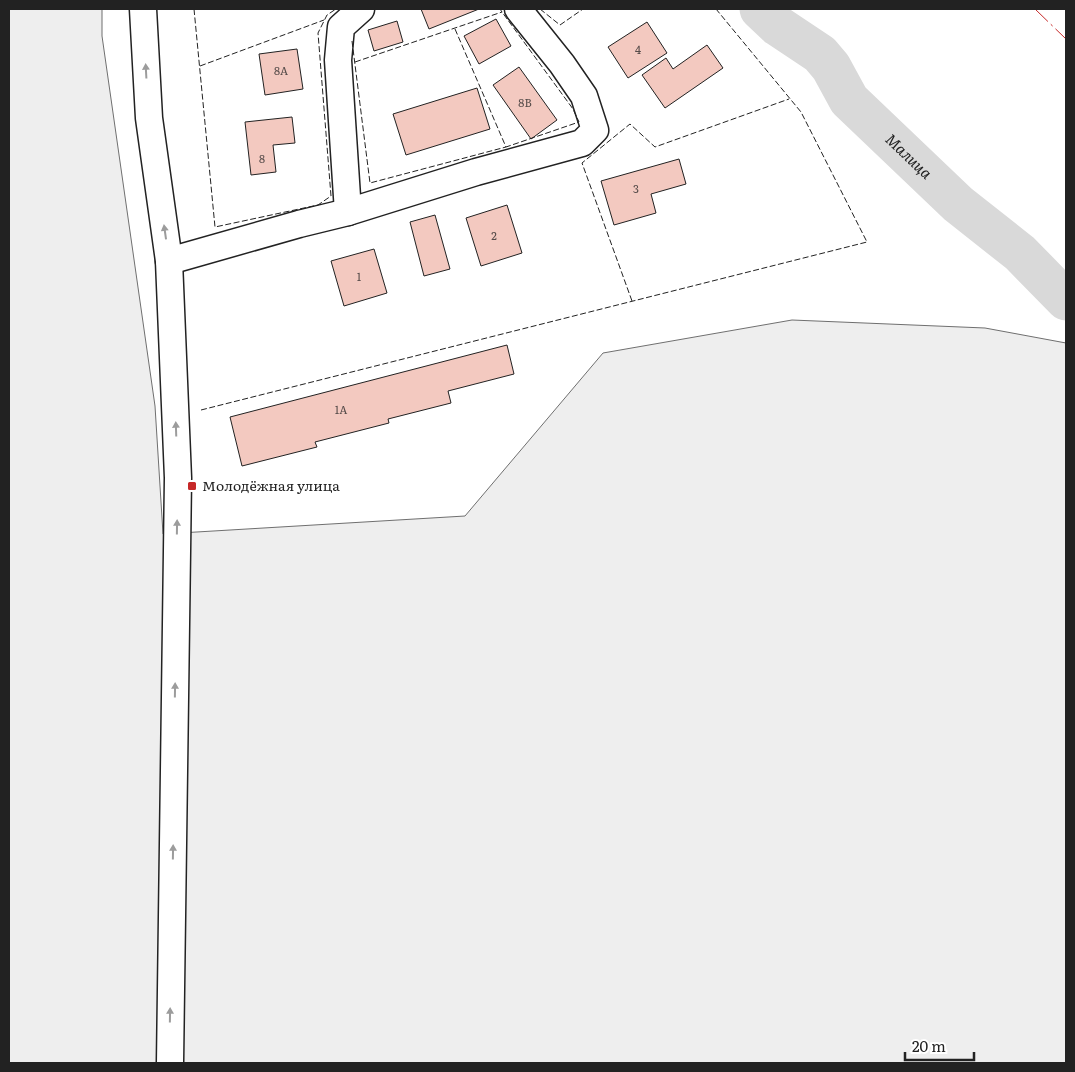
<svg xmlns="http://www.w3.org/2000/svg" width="1075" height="1072" viewBox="0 0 1075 1072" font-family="Literata,serif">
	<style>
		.green { fill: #eee; stroke: #6f6f6f }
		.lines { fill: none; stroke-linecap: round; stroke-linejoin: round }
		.river { stroke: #d9d9d9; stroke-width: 41 }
		.building { fill: #f3c9c0; stroke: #222 }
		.minor-casing { stroke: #222; stroke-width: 29 }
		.minor { stroke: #fff; stroke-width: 26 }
		.fence { stroke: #222; stroke-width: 1; stroke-dasharray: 6 2.5; stroke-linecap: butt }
		.power { stroke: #c62828; stroke-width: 1; stroke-dasharray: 18 4 2.5 4; stroke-linecap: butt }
		.oneway { fill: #9c9c9c }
		.poi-dot { fill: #c62828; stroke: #fff; stroke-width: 2 }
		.labels { text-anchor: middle; stroke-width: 4; stroke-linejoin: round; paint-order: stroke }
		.number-label { font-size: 11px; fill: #564c4a }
		.poi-label { font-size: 14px; fill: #222; stroke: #fff; text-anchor: start }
		.water-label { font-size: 15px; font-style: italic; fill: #222; stroke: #fff }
	</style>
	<rect width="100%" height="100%" fill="#fff"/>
	<path class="green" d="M 9,9 L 102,9 L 102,36 L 155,406 L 163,534 L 465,516 L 603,353 L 792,320 L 985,328 L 1066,343 L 1066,1063 L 9,1063 Z"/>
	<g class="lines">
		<path class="river" id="s1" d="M 760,9 L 778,26 L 820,54 L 831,67 L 849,100 L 958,204 L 1020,253 L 1066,300"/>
	</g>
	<g class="building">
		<path d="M 421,9 L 479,9 L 429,29 Z"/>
		<path d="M 496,19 L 511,46 L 479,64 L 464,36 Z"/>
		<path d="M 397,21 L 403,42 L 374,51 L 368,30 Z"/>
		<path d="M 647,22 L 667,53 L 628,78 L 608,47 Z"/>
		<path d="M 707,45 L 723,68 L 665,108 L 642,75 L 666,58 L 673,69 Z"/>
		<path d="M 297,49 L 303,89 L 265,95 L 259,54 Z"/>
		<path d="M 519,67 L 557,120 L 531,139 L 493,85 Z"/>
		<path d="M 477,88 L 490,129 L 406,155 L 393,114 Z"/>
		<path d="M 292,117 L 295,143 L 273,145 L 276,172 L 251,175 L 245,122 Z"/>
		<path d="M 679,159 L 686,184 L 651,194 L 656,213 L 614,225 L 601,181 Z"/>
		<path d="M 507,205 L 522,253 L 481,266 L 466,218 Z"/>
		<path d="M 435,215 L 450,269 L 424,276 L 410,222 Z"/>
		<path d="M 374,249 L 387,293 L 344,306 L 331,261 Z"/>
		<path d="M 507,345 L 514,374 L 448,391 L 451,403 L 388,419 L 389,423 L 315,442 L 317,447 L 242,466 L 230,417 Z"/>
	</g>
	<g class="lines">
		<defs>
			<g id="minor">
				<path d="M 143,9 L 149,118 L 169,261 L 178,478 L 170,1063"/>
				<path d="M 348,212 L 338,60 L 341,27 L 361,9"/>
				<path d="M 169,261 L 299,224 L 348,212 L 476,172 L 582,143 L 595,130 L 584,96 L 562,64 L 518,9"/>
			</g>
		</defs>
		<use href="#minor" class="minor-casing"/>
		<use href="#minor" class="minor"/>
		<g class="fence">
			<path d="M 194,9 L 215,227 L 318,205 L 331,196 L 318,33 L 327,15 L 336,9"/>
			<path d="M 540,9 L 560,25 L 583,9"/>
			<path d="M 455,29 L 506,147 L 579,122 L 573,109 L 502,12"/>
			<path d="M 352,41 L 370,183 L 506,147"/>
			<path d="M 355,62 L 502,12 L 500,9"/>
			<path d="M 200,66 L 324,20"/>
			<path d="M 632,301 L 582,163 L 630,124 L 655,147 L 789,99"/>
			<path d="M 201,410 L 867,242 L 801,112 L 716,9"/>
		</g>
		<path class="power" d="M 1035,9 L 1066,39"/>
	</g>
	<defs><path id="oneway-solid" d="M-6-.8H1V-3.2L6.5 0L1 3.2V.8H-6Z" transform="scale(1.25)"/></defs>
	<g class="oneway">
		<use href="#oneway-solid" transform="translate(146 71) rotate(-93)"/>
		<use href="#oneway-solid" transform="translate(165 232) rotate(-98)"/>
		<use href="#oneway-solid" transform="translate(176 429) rotate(-92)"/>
		<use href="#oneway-solid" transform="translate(177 527) rotate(-89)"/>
		<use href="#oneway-solid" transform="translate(175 690) rotate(-89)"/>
		<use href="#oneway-solid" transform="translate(173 852) rotate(-89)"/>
		<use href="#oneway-solid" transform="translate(170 1015) rotate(-89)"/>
	</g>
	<rect class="poi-dot" x="187" y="481" width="10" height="10" rx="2.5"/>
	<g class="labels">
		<g class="number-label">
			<text x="638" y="54">4</text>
			<text x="281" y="75">8А</text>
			<text x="525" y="107">8В</text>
			<text x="262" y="163">8</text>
			<text x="636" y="193">3</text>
			<text x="494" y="240">2</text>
			<text x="359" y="281">1</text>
			<text x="341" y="414">1А</text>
		</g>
		<g class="poi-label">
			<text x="202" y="491">Молодёжная улица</text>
		</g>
		<g class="water-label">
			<text dy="5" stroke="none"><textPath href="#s1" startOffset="212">Малица</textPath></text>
		</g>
	</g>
	<rect width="1075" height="1072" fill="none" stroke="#222222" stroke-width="20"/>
	<path d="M905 1052v8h69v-8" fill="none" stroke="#222222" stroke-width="2.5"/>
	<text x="912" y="1052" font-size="15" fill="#222222" stroke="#ffffff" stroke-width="4" paint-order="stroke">20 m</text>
</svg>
